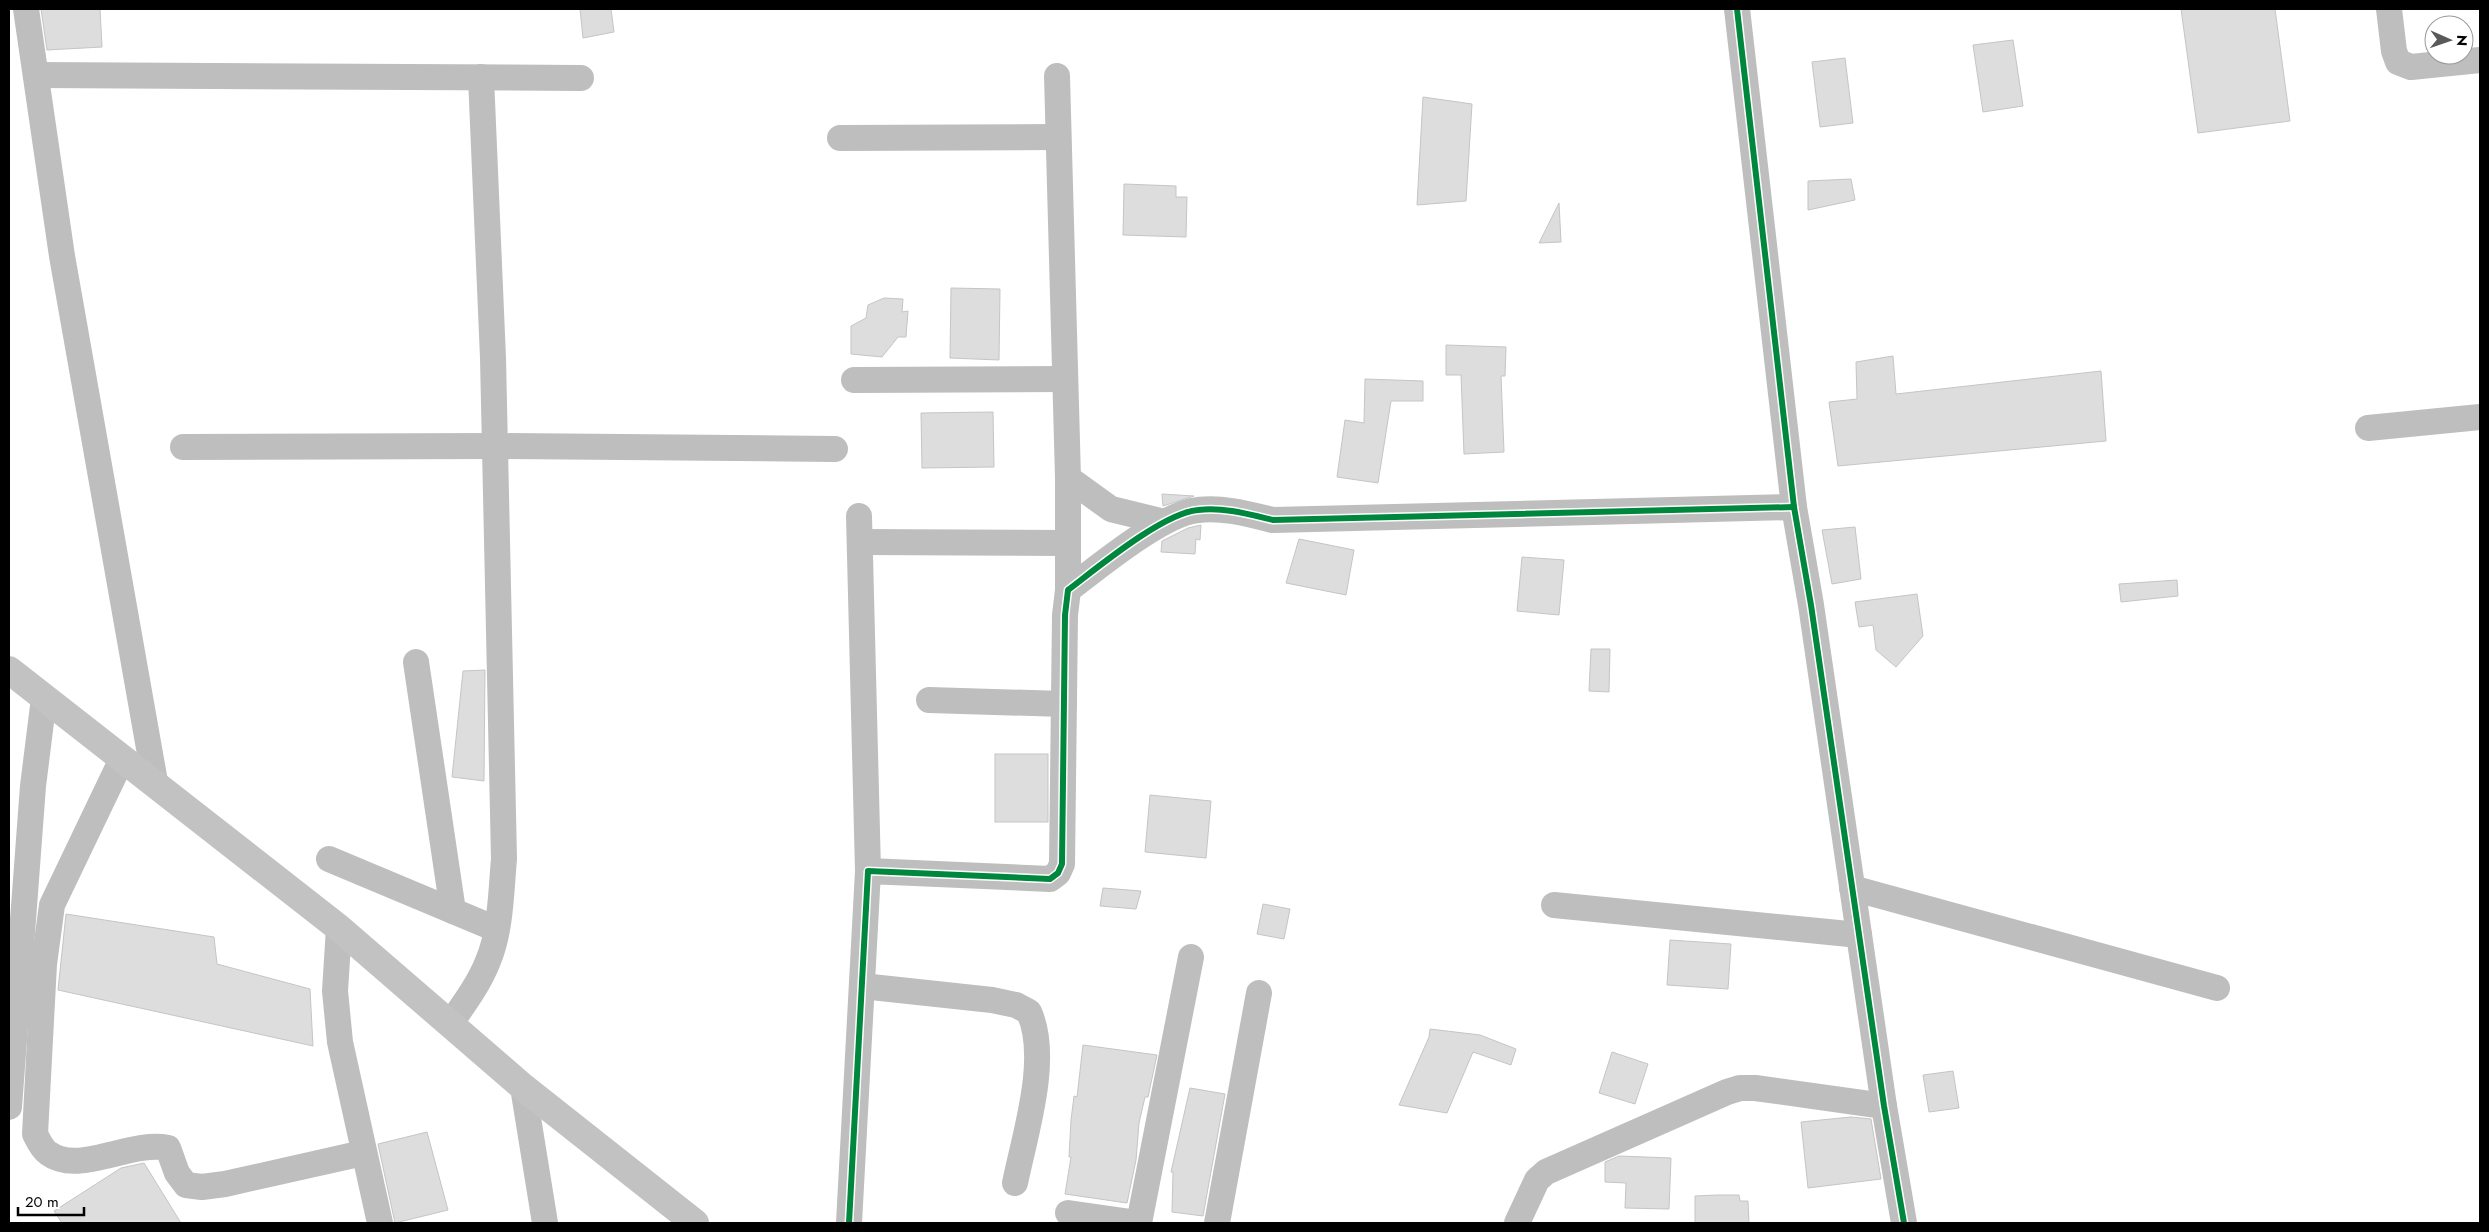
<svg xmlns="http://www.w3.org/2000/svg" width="2489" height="1232" viewBox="0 0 2489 1232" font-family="Jost,sans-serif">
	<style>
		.building { fill: #ddd; stroke: #c5c5c5 }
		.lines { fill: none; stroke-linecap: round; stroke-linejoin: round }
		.minor { stroke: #bebebe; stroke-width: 26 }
		.secondary { stroke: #c2c2c2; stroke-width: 28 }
		.cycleway-casing { stroke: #fff; stroke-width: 9 }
		.cycleway { stroke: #00873e; stroke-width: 6 }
	</style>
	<rect width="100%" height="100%" fill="#fff"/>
	<g class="building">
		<path d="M 41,9 L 100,9 L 102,47 L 47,50 Z"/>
		<path d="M 580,9 L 611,9 L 614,32 L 583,38 Z"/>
		<path d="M 2181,9 L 2275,9 L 2290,121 L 2198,133 Z"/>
		<path d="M 2013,40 L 2023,106 L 1983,112 L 1973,45 Z"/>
		<path d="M 1845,58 L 1853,123 L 1820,127 L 1812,62 Z"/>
		<path d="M 1423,97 L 1472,104 L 1466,201 L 1417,205 Z"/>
		<path d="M 1851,179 L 1855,200 L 1808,210 L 1808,181 Z"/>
		<path d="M 1124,184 L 1176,186 L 1176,197 L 1187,197 L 1186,237 L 1123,235 Z"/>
		<path d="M 1559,203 L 1561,242 L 1539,243 Z"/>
		<path d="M 951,288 L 1000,289 L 999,360 L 950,358 Z"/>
		<path d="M 884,298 L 903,299 L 902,312 L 908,311 L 906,337 L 898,337 L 882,357 L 851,354 L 851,326 L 866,318 L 868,305 Z"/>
		<path d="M 1446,345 L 1506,347 L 1505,376 L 1501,376 L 1504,452 L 1464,454 L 1461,375 L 1446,375 Z"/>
		<path d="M 1893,356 L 1896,394 L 2101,371 L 2106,441 L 1838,466 L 1829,402 L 1857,399 L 1856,362 Z"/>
		<path d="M 1365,379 L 1423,381 L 1423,401 L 1391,401 L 1378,483 L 1337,477 L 1345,420 L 1364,423 Z"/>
		<path d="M 993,412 L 994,467 L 922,468 L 921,413 Z"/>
		<path d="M 1162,494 L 1194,496 L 1163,506 Z"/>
		<path d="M 1201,525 L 1200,540 L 1196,539 L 1195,554 L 1161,552 L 1162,541 L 1188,528 Z"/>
		<path d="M 1855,527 L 1861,579 L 1832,584 L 1822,530 Z"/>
		<path d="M 1299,539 L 1354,550 L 1346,595 L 1286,583 Z"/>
		<path d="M 1522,557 L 1564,560 L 1559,615 L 1517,611 Z"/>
		<path d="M 2177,580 L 2178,596 L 2121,602 L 2119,584 Z"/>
		<path d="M 1917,594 L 1923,636 L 1896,667 L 1876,650 L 1873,625 L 1859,627 L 1855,602 Z"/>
		<path d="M 1591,649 L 1610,649 L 1609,692 L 1589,691 Z"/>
		<path d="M 485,670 L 484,781 L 452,777 L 463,671 Z"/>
		<rect x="995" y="754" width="53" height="68"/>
		<path d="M 1150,795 L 1211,801 L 1206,858 L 1145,852 Z"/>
		<path d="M 1103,888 L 1141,891 L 1136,909 L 1100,906 Z"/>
		<path d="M 1263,904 L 1290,909 L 1284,939 L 1257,934 Z"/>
		<path d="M 66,914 L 214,937 L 217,964 L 310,989 L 313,1046 L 58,990 Z"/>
		<path d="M 1670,940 L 1731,944 L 1728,989 L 1667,985 Z"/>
		<path d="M 1430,1029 L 1480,1035 L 1516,1049 L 1511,1065 L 1473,1052 L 1447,1113 L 1399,1105 L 1429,1037 Z"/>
		<path d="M 1083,1045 L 1157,1055 L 1148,1097 L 1145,1097 L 1139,1123 L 1136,1160 L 1127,1203 L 1065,1194 L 1071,1157 L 1069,1157 L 1071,1120 L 1074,1096 L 1077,1097 Z"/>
		<path d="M 1612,1052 L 1648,1064 L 1635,1104 L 1599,1093 Z"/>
		<path d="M 1953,1071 L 1959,1108 L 1929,1112 L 1923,1075 Z"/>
		<path d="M 1190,1088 L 1225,1094 L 1203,1216 L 1172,1212 L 1173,1172 L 1171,1172 Z"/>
		<path d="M 1851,1117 L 1871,1119 L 1881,1179 L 1808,1188 L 1801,1122 Z"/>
		<path d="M 427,1132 L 448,1210 L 395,1223 L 378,1144 Z"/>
		<path d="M 1619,1156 L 1671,1158 L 1669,1209 L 1625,1208 L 1626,1183 L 1605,1182 L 1605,1162 Z"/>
		<path d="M 144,1163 L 181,1223 L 62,1223 L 54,1211 L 121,1168 Z"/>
		<path d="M 1717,1195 L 1739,1195 L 1740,1201 L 1748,1201 L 1749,1223 L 1695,1223 L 1695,1196 Z"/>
	</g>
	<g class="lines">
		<g class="minor">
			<path d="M 26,9 L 62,256 L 155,782"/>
			<path d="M 1737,9 L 1794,507 L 1811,605 L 1884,1106 L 1904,1223"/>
			<path d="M 2389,9 L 2394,51 L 2398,62 L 2411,67 L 2480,60"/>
			<path d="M 36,75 L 581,78"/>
			<path d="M 1057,76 L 1068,478 L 1111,509 L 1164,522"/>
			<path d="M 840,138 L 1058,137"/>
			<path d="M 854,380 L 1064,379"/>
			<path d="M 2368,428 L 2480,417"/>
			<path d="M 183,447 L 495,446 L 835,449"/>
			<path d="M 859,516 L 868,871"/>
			<path d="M 860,542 L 1068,543"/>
			<path d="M 1068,590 L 1068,478"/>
			<path d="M 416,662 L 453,911"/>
			<path d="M 929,700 L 1064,704"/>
			<path d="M 122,759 L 52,905 L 44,964 L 35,1134 C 38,1140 42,1149 48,1153 C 79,1176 130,1140 168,1148 L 177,1173 L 186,1185 L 202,1187 L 225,1184 L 363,1153"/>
			<path d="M 329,859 L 496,929"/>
			<path d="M 1852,888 L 2217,988"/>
			<path d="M 1554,905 L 1859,935"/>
			<path d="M 339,928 L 335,991 L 340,1042 L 380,1223"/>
			<path d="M 862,986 L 992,1000 L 1016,1005 L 1029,1012 C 1050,1058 1025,1134 1015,1183"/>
			<path d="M 450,1024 C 464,1004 479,984 488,961 C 501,930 501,892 504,859 L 493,358 L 481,77"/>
			<path d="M 523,1087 L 545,1223"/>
			<path d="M 9,1107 L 33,786 L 44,698"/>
			<path d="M 1068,1213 L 1138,1223"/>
			<path d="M 849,1223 L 868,871 L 1050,879 L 1058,873 L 1062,864 L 1065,615 L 1068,590 C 1097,568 1163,513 1198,510 C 1224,507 1248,514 1273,520 L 1794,507"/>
			<path d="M 1139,1223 L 1191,957"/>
			<path d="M 1217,1223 L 1259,993"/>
			<path d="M 1517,1223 L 1537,1180 L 1546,1172 L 1727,1092 L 1740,1088 L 1755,1088 L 1884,1106"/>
		</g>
		<path class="secondary" d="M 9,670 L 339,928 L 523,1087 L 695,1223"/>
		<defs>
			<g id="cycleway">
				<path d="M 1737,9 L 1794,507 L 1811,605 L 1884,1106 L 1904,1223"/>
				<path d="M 849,1223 L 868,871 L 1050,879 L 1058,873 L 1062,864 L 1065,615 L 1068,590 C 1097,568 1163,513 1198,510 C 1224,507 1248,514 1273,520 L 1794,507"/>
			</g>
		</defs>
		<use href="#cycleway" class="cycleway-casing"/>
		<use href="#cycleway" class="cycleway"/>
	</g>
	<rect width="2489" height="1232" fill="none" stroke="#000000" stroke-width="20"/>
	<g transform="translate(2449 40) rotate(92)"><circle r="24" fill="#ffffff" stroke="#999999"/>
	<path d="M0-4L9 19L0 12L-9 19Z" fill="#595959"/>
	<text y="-8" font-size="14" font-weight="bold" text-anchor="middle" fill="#000000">N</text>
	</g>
	<path d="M18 1207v8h66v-8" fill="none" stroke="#000000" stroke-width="2.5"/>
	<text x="25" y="1207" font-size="15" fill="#000000" stroke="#ffffff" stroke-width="4" paint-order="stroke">20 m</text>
</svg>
